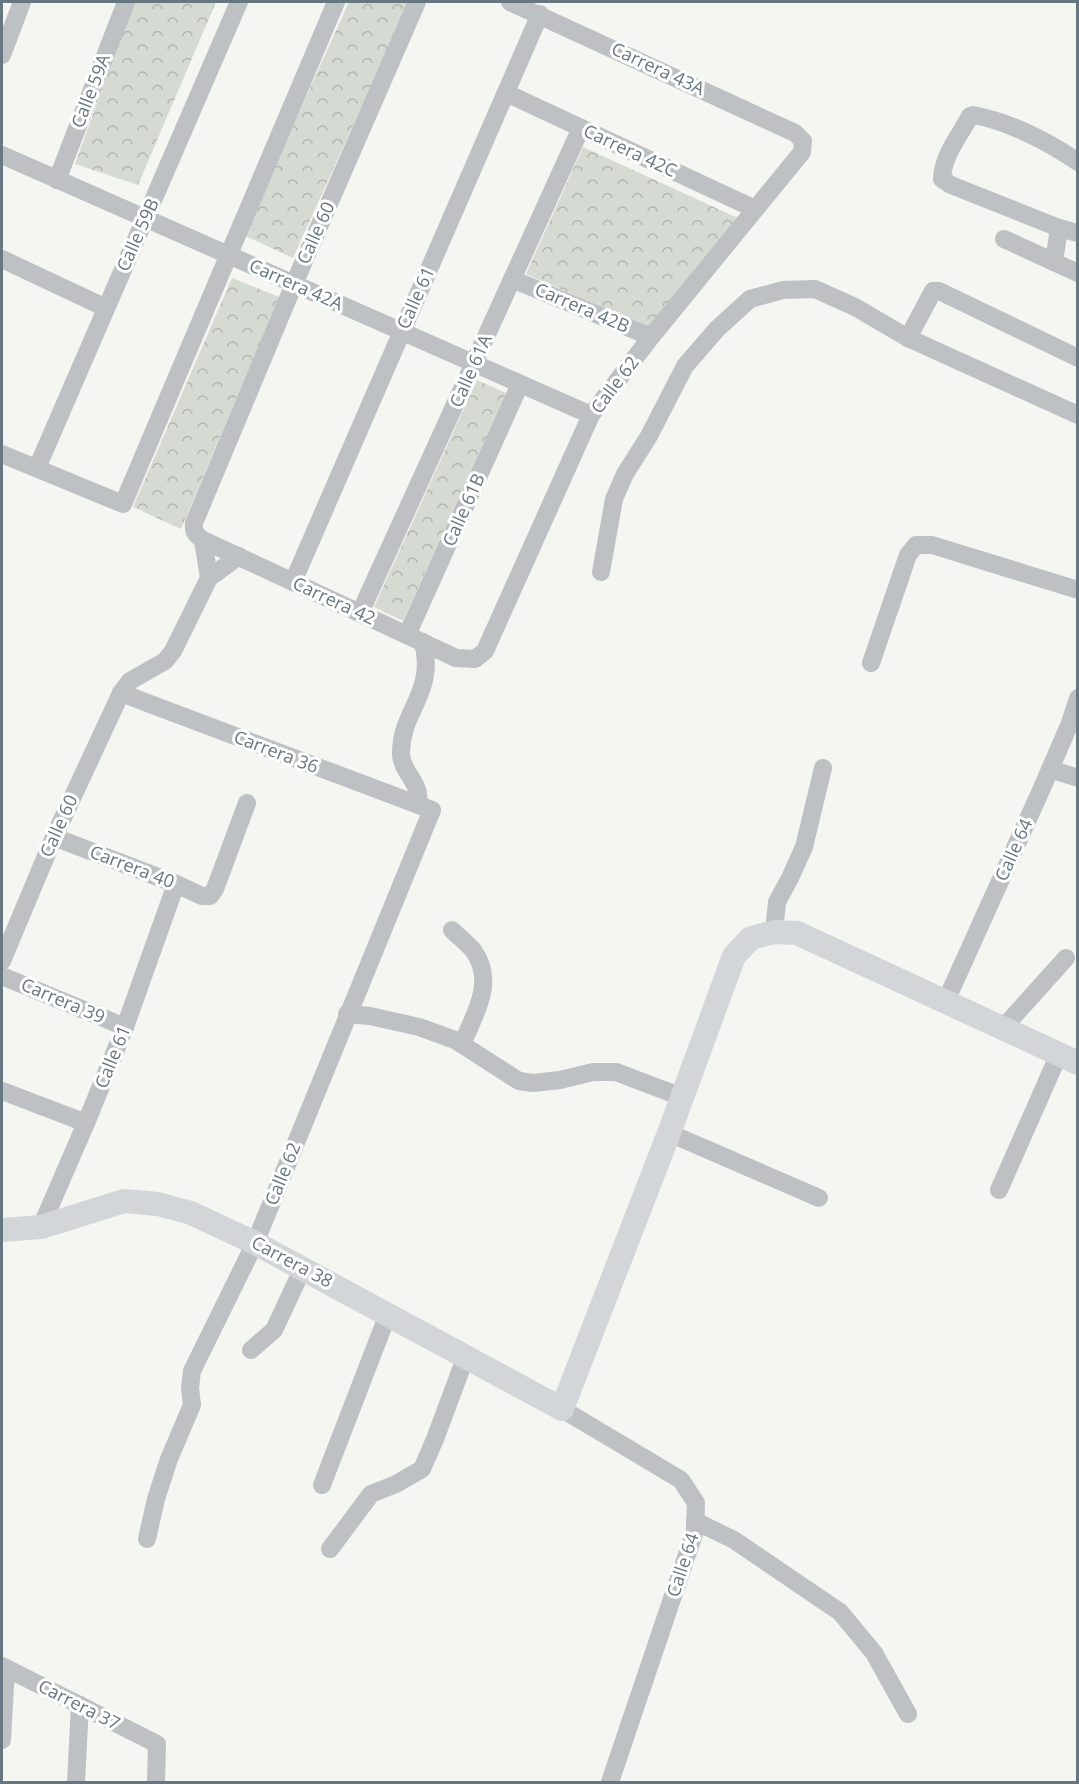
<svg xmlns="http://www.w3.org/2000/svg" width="1079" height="1784" viewBox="0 0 1079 1784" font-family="'Open Sans',sans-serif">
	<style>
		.park { fill: url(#park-crowns) }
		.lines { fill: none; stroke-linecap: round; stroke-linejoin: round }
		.minor { stroke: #bdc1c4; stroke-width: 18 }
		.major { stroke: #d2d6d9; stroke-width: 24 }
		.labels { text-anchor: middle; stroke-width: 6; stroke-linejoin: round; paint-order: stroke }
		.street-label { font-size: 18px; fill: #677781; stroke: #fff }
	</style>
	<defs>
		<pattern id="park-crowns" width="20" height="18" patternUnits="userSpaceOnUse" patternTransform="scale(1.5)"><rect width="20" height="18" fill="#d5dad2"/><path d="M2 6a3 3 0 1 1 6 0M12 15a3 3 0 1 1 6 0" fill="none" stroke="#b1b6b0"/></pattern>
	</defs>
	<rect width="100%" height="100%" fill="#f5f5f2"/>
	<g class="park">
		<path d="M 134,2 L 216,2 L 138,185 L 75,164 Z"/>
		<path d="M 349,2 L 409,2 L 293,258 L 243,235 Z"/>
		<path d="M 583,147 L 740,219 L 650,328 L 526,274 Z"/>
		<path d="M 232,278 L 279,297 L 181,529 L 133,507 Z"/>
		<path d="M 477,380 L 506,393 L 403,621 L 374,607 Z"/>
	</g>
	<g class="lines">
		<g class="minor">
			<path d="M 417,2 L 294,284 L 194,523 C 193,532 196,535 203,540 L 456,658 L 475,659 L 485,651 L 591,415 L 651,337 L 802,152 L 803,141 L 795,133 L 510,2"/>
			<path d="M 2,55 L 22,2"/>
			<path d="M 506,93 L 755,209"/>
			<path d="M 2,155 L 591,415"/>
			<path d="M 57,180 L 126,2"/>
			<path d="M 1059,228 L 951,185 L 942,179 C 943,155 959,137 970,116 L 973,115 C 1008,121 1049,142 1078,162"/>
			<path d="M 1004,239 L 1078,273"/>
			<path d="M 2,259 L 106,308"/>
			<path d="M 1054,262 L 1059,228 L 1078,233"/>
			<path d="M 512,279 L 651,337"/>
			<path d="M 908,338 L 933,291 L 939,291 L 1078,358"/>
			<path d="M 2,454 L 123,504 L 336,2"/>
			<path d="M 37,468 L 239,2"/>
			<path d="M 203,540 L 209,578"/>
			<path d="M 601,572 L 614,499 L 625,474 L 649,436 L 685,366 L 717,329 L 750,299 L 783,290 L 815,289 L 855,307 L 908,338 L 1078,415"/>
			<path d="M 293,582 L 540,14"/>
			<path d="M 360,613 L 581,128"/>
			<path d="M 407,635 L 520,384"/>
			<path d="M 871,663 L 908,555 L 916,545 L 932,545 L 1078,590"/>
			<path d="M 121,693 L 432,810 L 255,1243 L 192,1371 L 190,1388 L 192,1405 L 169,1459 L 156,1499 L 147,1539"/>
			<path d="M 1050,769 L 1078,778"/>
			<path d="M 419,805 C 418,799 419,792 416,787 C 411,775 401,767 401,753 C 401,710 436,693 423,642"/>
			<path d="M 54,837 L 176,884 L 202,896 L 210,896 L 215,889 L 247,803"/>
			<path d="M 452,930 C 459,937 467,943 473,950 C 496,981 475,1014 462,1044"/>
			<path d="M 774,932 L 777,902 L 790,878 L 804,847 L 823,768"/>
			<path d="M 2,961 L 54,837 L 121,693 L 130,681 L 165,661 L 173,651 L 209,578 L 239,556"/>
			<path d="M 2,976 L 125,1027"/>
			<path d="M 946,1001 L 1042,788 L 1070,723 L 1078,698"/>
			<path d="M 347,1014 L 370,1016 L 419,1027 L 455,1040 L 519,1081 L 533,1083 L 560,1080 L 593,1072 L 616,1072 L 682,1097"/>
			<path d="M 1003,1028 L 1066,958"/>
			<path d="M 2,1091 L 86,1123"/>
			<path d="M 669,1133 L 819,1198"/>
			<path d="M 999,1190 L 1059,1054"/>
			<path d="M 41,1227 L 86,1123 L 125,1027 L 176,884"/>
			<path d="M 251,1350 L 274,1330 L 303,1268"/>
			<path d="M 562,1409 L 681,1480 L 696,1503 L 695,1531 L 610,1782"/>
			<path d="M 322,1485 L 388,1314"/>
			<path d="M 695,1521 L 734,1540 L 840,1612 L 874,1653 L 908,1714"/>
			<path d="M 330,1549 L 371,1494 L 396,1484 L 422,1469 L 435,1439 L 466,1356"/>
			<path d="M 2,1666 L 157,1744 L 156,1782"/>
			<path d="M 2,1740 L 6,1668"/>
			<path d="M 76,1782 L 80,1705"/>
		</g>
		<path class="major" d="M 2,1230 L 41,1227 L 124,1201 L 158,1204 L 191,1213 L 255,1243 L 562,1409 L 669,1133 L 734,956 L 751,938 L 774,932 L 797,933 L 1078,1063"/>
	</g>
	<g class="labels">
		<g class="street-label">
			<text transform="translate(658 69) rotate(25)" y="6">Carrera 43A</text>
			<text transform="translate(91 91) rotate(-69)" y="6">Calle 59A</text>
			<text transform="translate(630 151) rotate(25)" y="6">Carrera 42C</text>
			<text transform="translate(316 233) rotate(-66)" y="6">Calle 60</text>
			<text transform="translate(138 235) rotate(-66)" y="6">Calle 59B</text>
			<text transform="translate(296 285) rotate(24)" y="6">Carrera 42A</text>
			<text transform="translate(416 298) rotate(-66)" y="6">Calle 61</text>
			<text transform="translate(582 308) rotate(23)" y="6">Carrera 42B</text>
			<text transform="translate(471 371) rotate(-66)" y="6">Calle 61A</text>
			<text transform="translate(615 385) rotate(-53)" y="6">Calle 62</text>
			<text transform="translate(464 510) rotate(-66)" y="6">Calle 61B</text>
			<text transform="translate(334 601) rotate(25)" y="6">Carrera 42</text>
			<text transform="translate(276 752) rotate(21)" y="6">Carrera 36</text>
			<text transform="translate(59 826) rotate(-66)" y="6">Calle 60</text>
			<text transform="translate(1014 850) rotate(-66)" y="6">Calle 64</text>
			<text transform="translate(132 867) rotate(21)" y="6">Carrera 40</text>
			<text transform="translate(63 1001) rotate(23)" y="6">Carrera 39</text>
			<text transform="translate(113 1057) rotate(-68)" y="6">Calle 61</text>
			<text transform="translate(283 1174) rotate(-68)" y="6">Calle 62</text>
			<text transform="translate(292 1262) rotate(28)" y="6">Carrera 38</text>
			<text transform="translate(683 1565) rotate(-72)" y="6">Calle 64</text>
			<text transform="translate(79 1705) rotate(27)" y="6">Carrera 37</text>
		</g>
	</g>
	<rect width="1079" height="1784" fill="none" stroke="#677781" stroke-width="6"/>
</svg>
